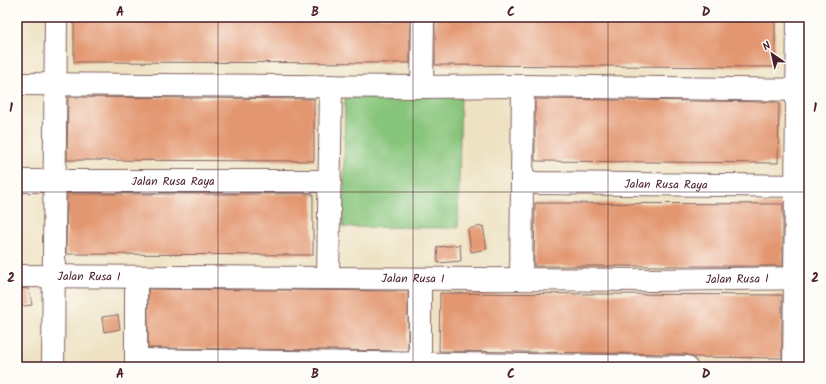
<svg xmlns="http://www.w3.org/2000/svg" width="826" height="384" viewBox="0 0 826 384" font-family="Kalam,sans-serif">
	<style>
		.green { fill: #88c57c; stroke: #697254 }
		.building { fill: #e39771 }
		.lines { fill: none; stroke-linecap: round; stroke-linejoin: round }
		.minor-casing { stroke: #836360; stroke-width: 24 }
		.minor { stroke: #fff; stroke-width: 22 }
		.grid { fill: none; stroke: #4a1f2b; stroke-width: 1; stroke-opacity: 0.55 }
		.labels { text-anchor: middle; stroke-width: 4; stroke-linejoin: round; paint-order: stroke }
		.street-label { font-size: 12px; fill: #4a1f2b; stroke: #fdfcf7 }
		.neatline { fill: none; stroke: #4a1f2b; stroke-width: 1.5 }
		.grid-label { font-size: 13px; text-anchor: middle; font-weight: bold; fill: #4a1f2b }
	</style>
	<rect width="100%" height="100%" fill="#fdfcf7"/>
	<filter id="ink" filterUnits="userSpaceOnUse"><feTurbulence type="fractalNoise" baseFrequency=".025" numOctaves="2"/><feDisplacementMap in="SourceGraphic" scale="8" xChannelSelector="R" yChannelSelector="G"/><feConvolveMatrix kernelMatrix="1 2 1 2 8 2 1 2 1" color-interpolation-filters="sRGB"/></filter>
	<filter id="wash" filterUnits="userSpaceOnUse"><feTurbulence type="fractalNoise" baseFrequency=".012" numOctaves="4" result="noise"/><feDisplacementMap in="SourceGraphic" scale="16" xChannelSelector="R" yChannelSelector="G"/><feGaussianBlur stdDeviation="0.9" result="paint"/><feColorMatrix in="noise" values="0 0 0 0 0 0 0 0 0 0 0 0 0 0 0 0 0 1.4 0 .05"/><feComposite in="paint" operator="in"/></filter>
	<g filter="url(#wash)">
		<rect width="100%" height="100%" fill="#eee2c3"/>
		<path class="green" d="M 461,93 L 458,228 L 343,227 L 345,98 Z"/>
		<g id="blocks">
			<g class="building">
				<path d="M 74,17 L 410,17 L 410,63 L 74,62 Z"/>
				<path d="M 435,17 L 775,17 L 775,67 L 435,65 Z"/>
				<path d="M 68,97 L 314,99 L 314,161 L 67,160 Z"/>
				<path d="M 535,99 L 779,102 L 778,163 L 535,161 Z"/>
				<path d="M 67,194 L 313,194 L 313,255 L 66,254 Z"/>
				<path d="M 535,203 L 783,204 L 783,266 L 534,266 Z"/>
				<path d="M 483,226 L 487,249 L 471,252 L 468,229 Z"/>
				<path d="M 460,245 L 461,261 L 438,263 L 437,247 Z"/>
				<path d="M 17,288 L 29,289 L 32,305 L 17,307 Z"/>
				<path d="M 148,289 L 408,291 L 408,351 L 148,348 Z"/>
				<path d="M 440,293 L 782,295 L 782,358 L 693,357 L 686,354 L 439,351 Z"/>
				<rect x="807" y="295" width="2" height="63"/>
				<path d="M 118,315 L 120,329 L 104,332 L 102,317 Z"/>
			</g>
		</g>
	</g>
	<g filter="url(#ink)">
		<use href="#blocks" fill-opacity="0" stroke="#836360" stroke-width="1"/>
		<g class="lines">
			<defs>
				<g id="minor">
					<path d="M 17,84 L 422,87 L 523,86 L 809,90"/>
					<path d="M 422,87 L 423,17"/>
					<path id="s1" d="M 17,181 L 330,181"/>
					<path id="s2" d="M 522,182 L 537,183 L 809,186"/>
					<path id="s3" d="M 17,276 L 649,280 L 809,278"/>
					<path d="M 136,277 L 136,367"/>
					<path d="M 328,278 L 331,86"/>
					<path d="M 521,279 L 523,86"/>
					<path d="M 137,360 L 686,367"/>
					<path d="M 53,367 L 56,17"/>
					<path d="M 420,367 L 420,279"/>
					<path d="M 794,367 L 798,17"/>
				</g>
			</defs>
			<use href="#minor" class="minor-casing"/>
			<use href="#minor" class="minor"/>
		</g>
	</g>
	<path class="grid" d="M 218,17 L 218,367M 413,17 L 413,367M 608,17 L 608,367M 17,192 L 809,192"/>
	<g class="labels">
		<g class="street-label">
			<text dy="4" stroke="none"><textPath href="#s1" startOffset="156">Jalan Rusa Raya</textPath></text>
			<text dy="4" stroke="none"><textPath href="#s2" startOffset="144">Jalan Rusa Raya</textPath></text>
			<text dy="4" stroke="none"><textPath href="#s3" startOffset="72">Jalan Rusa I</textPath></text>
			<text dy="4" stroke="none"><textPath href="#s3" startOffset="396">Jalan Rusa I</textPath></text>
			<text dy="4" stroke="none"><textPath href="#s3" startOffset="720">Jalan Rusa I</textPath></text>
		</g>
	</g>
	<rect width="826" height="384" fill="none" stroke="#fdfcf7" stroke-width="44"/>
	<g transform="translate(772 54) rotate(326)" stroke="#fdfcf7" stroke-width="3" paint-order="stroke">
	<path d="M0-3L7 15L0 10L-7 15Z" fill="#4a1f2b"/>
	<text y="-6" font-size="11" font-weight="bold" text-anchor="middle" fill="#4a1f2b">N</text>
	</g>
	<rect x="22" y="22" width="782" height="340" class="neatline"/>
	<g class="grid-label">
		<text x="120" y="16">A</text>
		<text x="315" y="16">B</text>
		<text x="511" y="16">C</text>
		<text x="706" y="16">D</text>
		<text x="11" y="112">1</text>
		<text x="815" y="112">1</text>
		<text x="11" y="282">2</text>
		<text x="815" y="282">2</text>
		<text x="120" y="378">A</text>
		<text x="315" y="378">B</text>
		<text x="511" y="378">C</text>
		<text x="706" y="378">D</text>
	</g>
</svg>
